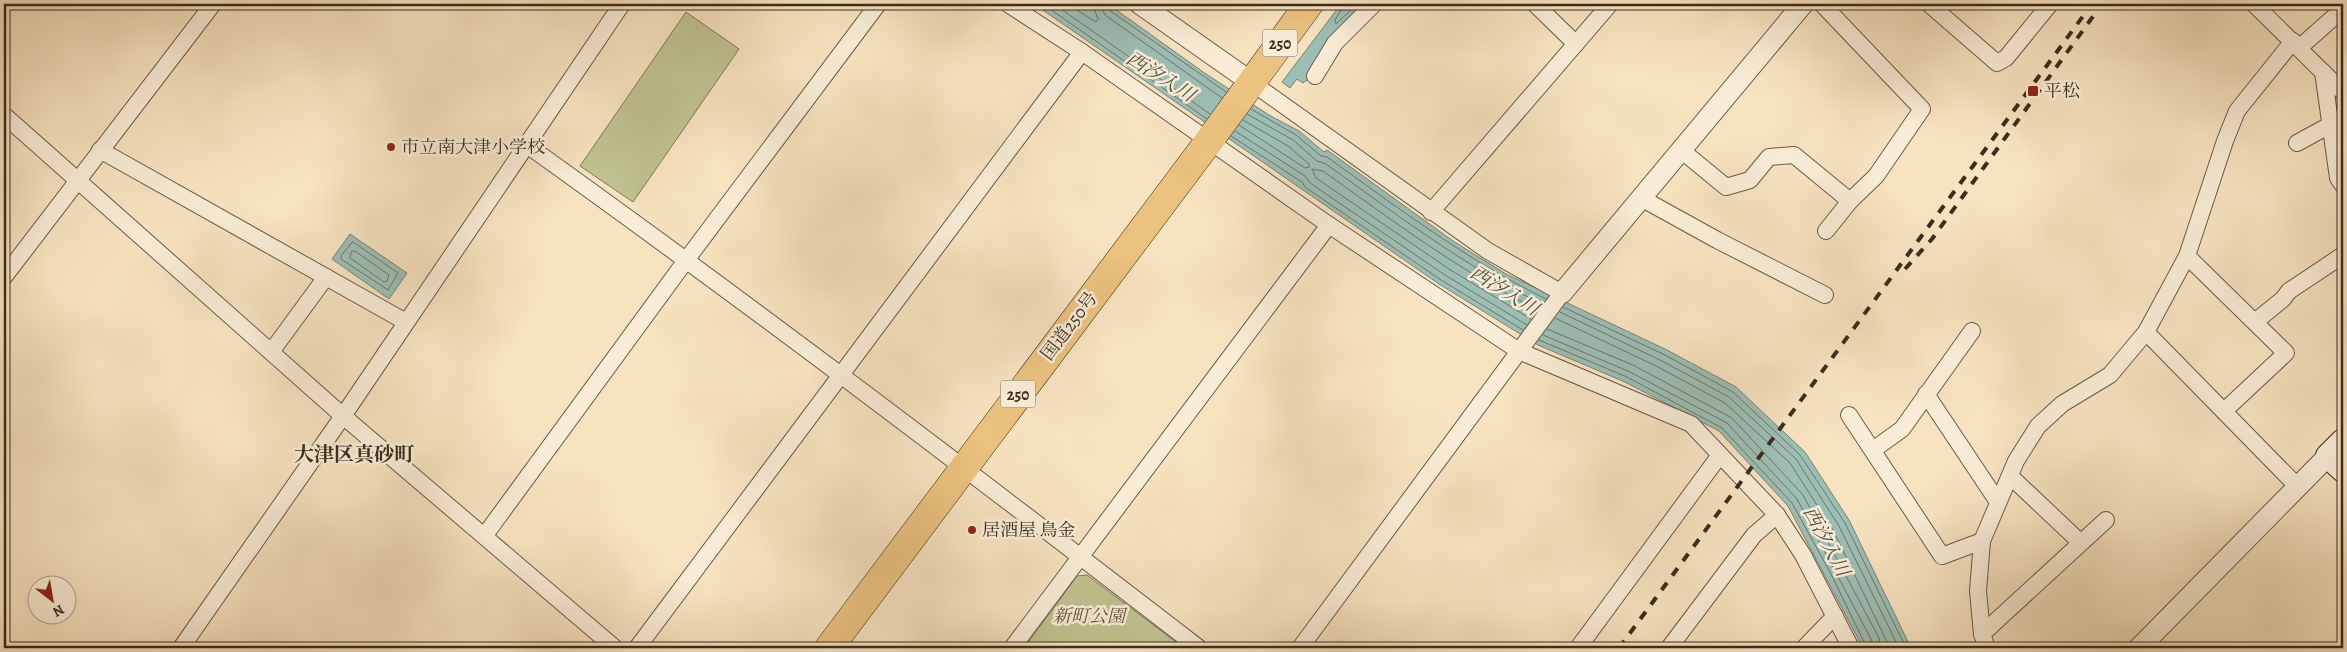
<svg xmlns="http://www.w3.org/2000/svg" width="2347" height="652" viewBox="0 0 2347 652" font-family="Alegreya,'Noto Serif JP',serif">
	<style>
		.green { fill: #c0c391; stroke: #7d7858 }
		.water { fill: #9dbeb5; stroke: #758479 }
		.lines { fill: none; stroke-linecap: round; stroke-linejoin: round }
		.shore { stroke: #6c756a; stroke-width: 1 }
		.minor-casing { stroke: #6a5a48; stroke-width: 18 }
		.tertiary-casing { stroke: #6a5a48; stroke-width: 22 }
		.secondary-casing { stroke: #3a2c1f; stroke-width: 26 }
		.trunk-casing { stroke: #3a2c1f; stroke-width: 29 }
		.minor { stroke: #faedd7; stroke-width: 16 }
		.tertiary { stroke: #faedd7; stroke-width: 20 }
		.secondary { stroke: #faedd7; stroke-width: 24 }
		.trunk { stroke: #ecc280; stroke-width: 28 }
		.rail { stroke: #3a2c1f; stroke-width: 4; stroke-dasharray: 9 9; stroke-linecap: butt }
		.poi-dot { fill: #8f2418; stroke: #faedd7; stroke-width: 2 }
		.labels { text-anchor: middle; stroke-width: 5; stroke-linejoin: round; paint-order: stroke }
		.shield { fill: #faedd7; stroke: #746656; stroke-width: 1 }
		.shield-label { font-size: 16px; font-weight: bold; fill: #3a2c1f }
		.poi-label { font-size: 18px; fill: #3a2c1f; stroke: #faedd7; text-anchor: start }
		.street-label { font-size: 18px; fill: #3a2c1f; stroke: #faedd7 }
		.park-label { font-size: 18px; font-style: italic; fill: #5c523c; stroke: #faedd7 }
		.water-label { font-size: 19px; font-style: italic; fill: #535044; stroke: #faedd7 }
		.quarter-label { font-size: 20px; font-weight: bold; fill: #3a2c1f; stroke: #faedd7 }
	</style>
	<rect width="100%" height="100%" fill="#f8e3c1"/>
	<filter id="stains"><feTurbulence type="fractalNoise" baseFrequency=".004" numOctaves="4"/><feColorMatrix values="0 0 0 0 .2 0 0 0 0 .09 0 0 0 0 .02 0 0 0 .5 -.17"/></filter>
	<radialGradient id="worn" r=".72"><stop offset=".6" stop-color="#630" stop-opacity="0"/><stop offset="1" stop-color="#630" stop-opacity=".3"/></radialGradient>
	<g class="green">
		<path d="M 686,12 L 739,49 L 633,202 L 580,166 Z"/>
		<path d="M 1087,575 L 1184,648 L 1024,648 L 1077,576 Z"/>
	</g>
	<g class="water">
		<path d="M 1034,4 L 1108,4 L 1206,74 L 1269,115 L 1299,131 L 1324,152 L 1327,150 L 1453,241 L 1506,274 L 1667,350 L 1736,387 L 1805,452 L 1849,520 L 1911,648 L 1863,648 L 1788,506 L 1719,431 L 1625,382 L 1538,345 L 1439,284 Z"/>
		<path d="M 1341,4 L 1364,4 L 1311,77 L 1303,83 L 1297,79 L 1290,88 L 1282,82 Z"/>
		<path d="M 350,234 L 407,273 L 389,299 L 332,259 Z"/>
	</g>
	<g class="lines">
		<g class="shore">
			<path d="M 1043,4 L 1207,119"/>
			<path d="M 1054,4 L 1210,114"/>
			<path d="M 1067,4 L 1096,22 L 1098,19 L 1092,4"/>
			<path d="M 1100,4 L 1105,15 L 1222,98"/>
			<path d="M 1106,4 L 1109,10 L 1226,92"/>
			<path d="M 1345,4 L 1335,20 L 1336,24 L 1357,4"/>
			<path d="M 1251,109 L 1296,135 L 1321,156 L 1327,157 C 1398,208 1467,260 1546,299"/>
			<path d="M 1247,114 L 1293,140 L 1317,161 L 1326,164 C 1396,214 1464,266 1542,304"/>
			<path d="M 1239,125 L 1305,168 L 1309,167 L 1309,164 L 1288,146 L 1243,120"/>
			<path d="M 1235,131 L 1305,176 L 1310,183 L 1445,275 L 1527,325"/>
			<path d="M 1231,136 L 1302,182 L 1305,187 L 1441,280 L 1523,330"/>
			<path d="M 353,242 L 398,273 L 388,290 L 341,259 L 341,256 Z"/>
			<path d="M 352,251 L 355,251 L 389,275 L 387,281 L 384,282 L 350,258 Z"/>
			<path d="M 1563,307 L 1665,355 L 1733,392 L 1800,455 L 1845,523 L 1906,648"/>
			<path d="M 1560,312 L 1662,361 L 1729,397 L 1796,459 L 1839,526 L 1899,648"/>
			<path d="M 1555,318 L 1658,367 L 1725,403 L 1790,463 L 1833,530 L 1890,648"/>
			<path d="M 1531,319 L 1449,269 L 1316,178 L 1312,169 L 1323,171 C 1393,221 1461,272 1538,310"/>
			<path d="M 1547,329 L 1633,365 L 1732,418 L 1803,495 L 1879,638 L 1881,648"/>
			<path d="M 1543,335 L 1630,372 L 1727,423 L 1797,499 L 1872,641 L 1873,648"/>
			<path d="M 1539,340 L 1627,377 L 1722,428 L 1792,503 L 1831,574 L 1867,648"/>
		</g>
		<defs>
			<g id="minor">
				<path d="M 1008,4 L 1082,52 L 1329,225 L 1519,351 L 1691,424 L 1777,515 L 1803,555 L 1851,648"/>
				<path d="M 1535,4 L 1576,44"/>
				<path d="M 1822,4 L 1922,109 L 1876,176 L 1850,201 L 1826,231"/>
				<path d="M 1929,4 L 1997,63 L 2006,58 L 2050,4"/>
				<path d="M 2254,4 L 2343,92"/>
				<path d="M 2300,47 L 2343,9"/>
				<path d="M 2323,72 L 2338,178 L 2343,185"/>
				<path d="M 1315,76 L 1335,43 L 1374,4"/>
				<path d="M 1251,82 L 1488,251 L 1562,293 L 1300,648"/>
				<path d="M 4,115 L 343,416 L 615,648"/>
				<path d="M 2297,143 L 2330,125"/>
				<path d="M 527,145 C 755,308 977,477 1199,648"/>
				<path d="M 100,150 L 406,322"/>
				<path d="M 1681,150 L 1726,187 L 1750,180 L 1769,157 L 1794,155 L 1850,201"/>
				<path d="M 1641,198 L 1717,240 L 1825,295"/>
				<path d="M 1431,212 L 1610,4"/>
				<path d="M 2187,256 L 2286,353 L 2224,411"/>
				<path d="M 4,277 L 213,4"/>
				<path d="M 2256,321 L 2283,299 L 2289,291 L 2343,255"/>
				<path d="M 2146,332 L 2297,486"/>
				<path d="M 271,352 L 326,277"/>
				<path d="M 1926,394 L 1998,502"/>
				<path d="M 1849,415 L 1942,556 L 1982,541"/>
				<path d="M 1873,450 L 1902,429 L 1972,331"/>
				<path d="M 2010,476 L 2080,542"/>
				<path d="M 485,535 L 687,259 L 878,4"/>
				<path d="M 1982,634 L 2106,520"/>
				<path d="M 181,648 L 343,416 L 622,4"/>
				<path d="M 637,648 L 1082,52"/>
				<path d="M 1012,648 L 1329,225"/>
				<path d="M 1578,648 L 1720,455"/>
				<path d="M 1669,648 L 1754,535 L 1777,515"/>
				<path d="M 1804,648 L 1835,616"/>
				<path d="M 1987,648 L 1982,634 L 1978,591 L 1982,541 L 2016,461 L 2038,426 L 2062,404 L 2110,375 L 2146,332 L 2187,256 L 2225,141 L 2237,111 L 2293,41"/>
			</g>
			<g id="tertiary">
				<path d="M 1140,4 L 1251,82"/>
				<path d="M 1562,293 L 1803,4"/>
				<path d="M 2139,648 L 2328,456"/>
			</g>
			<path id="secondary" d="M 2343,441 L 2328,456 L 2343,470"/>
			<path id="trunk" d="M 829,648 L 1209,141 L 1309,4"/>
		</defs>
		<use href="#minor" class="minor-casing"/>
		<use href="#tertiary" class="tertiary-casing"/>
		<use href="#secondary" class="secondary-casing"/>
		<use href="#trunk" class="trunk-casing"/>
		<use href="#minor" class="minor"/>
		<use href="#tertiary" class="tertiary"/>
		<use href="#secondary" class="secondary"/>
		<use href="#trunk" class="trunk"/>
		<g class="rail">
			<path d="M 1905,269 L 1932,239 L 2102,4"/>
			<path d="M 1619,648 L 2092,4"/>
		</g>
	</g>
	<g class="poi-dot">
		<rect x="2027" y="85" width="12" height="12" rx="2.5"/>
		<circle cx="391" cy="147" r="5"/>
		<circle cx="972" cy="530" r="5"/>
	</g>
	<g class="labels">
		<g class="shield">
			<rect x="1262.5" y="29.5" width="35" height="27" rx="4"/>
			<rect x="1000.5" y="380.5" width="35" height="27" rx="4"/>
		</g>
		<g class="shield-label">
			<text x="1280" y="49">250</text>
			<text x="1018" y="400">250</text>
		</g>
		<g class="poi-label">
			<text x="2044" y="97">平松</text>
			<text x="401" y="153">市立南大津小学校</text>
			<text x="982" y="536">居酒屋 鳥金</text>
		</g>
		<g class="street-label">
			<text transform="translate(1069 326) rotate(-53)" y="6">国道250号</text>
		</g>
		<g class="park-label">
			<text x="1089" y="622">新町公園</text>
		</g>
		<g class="water-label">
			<text transform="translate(1161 76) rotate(32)" y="7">西汐入川</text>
			<text transform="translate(1505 290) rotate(32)" y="7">西汐入川</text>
			<text transform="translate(1827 541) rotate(62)" y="7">西汐入川</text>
		</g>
		<g class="quarter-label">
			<text x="354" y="461">大津区真砂町</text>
		</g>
	</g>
	<rect width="2347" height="652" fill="none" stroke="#f8e3c1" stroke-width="20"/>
	<rect x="5" y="5" width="2337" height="642" fill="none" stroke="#3a2c1f" stroke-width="2.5"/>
	<rect x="10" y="10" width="2327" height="632" fill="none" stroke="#3a2c1f"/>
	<g transform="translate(52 600) rotate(149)"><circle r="24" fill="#faedd7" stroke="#ada08d"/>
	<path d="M0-4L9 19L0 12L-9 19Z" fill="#8f2418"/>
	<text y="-8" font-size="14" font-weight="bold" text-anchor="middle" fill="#3a2c1f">N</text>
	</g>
	<rect width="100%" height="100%" filter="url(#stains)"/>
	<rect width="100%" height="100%" fill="url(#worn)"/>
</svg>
